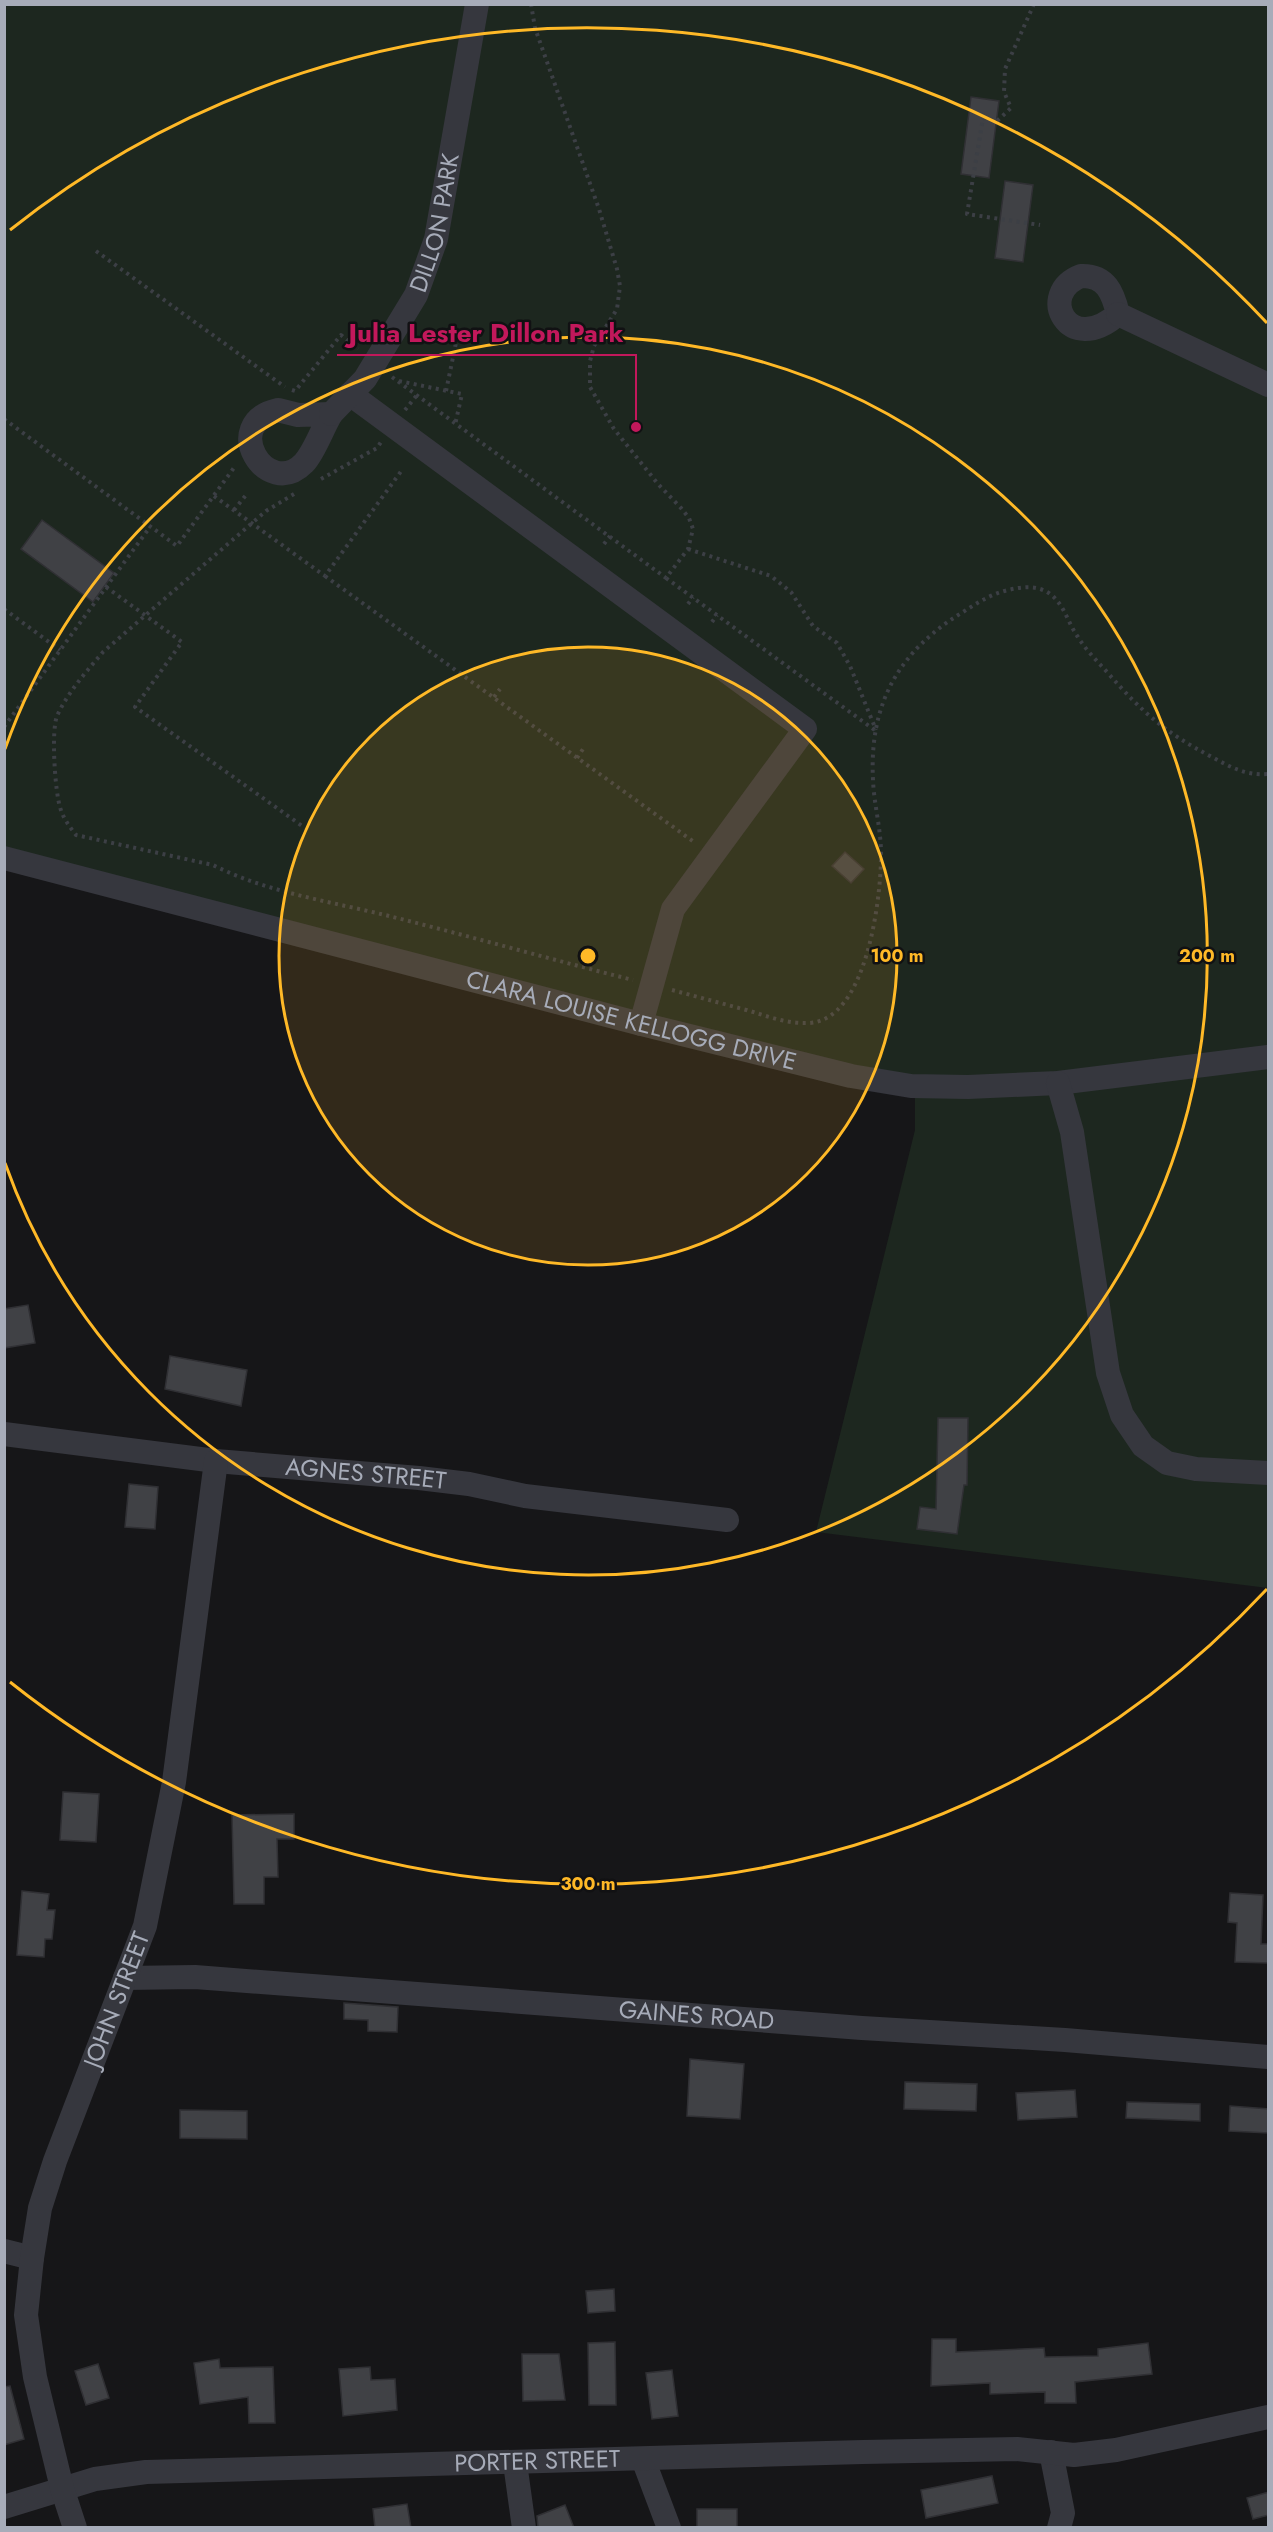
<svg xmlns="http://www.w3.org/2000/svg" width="1273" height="2532" viewBox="0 0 1273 2532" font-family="Jost,sans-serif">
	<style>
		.green { fill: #1d271f }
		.building { fill: #404145; stroke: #303034; stroke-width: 1.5 }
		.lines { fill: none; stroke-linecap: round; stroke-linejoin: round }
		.path { stroke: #3c3f45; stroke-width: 4; stroke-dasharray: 3 4.5; stroke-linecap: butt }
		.street { stroke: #36373e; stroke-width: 24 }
		.ring { fill: none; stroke: #ffb927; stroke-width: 3 }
		.labels { text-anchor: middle; stroke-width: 5; stroke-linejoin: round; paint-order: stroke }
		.street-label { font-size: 24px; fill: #a7acb9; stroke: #111113 }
		.centre { fill: #ffb927; stroke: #111113; stroke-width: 3 }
		.ring-label { font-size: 18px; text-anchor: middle; font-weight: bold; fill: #ffb927; stroke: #111113; stroke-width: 5; stroke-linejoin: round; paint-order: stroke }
		.leader { fill: none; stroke: #c2185b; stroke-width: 2 }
		.callout-dot { fill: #c2185b; stroke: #111113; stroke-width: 2 }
		.callout-label { font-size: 26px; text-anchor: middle; font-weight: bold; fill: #c2185b; stroke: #111113; stroke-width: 5; stroke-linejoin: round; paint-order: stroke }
	</style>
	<rect width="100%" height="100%" fill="#161618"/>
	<path class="green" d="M 4,5 L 1268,5 L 1268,1588 L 816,1532 L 915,1130 L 915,1080 L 845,1068 L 5,849 Z"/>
	<g class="building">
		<path d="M 971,97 L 999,101 L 989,178 L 961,174 Z"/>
		<path d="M 1005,181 L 1033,185 L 1023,262 L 995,258 Z"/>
		<path d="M 42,520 L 114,573 L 93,602 L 21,549 Z"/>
		<path d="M 845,852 L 864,869 L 851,883 L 832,866 Z"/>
		<path d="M 28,1305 L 35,1343 L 4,1348 L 4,1309 Z"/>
		<path d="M 170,1356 L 247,1370 L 241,1406 L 165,1389 Z"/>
		<path d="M 938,1418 L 968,1418 L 967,1485 L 964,1485 L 957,1534 L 917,1529 L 920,1507 L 936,1509 Z"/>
		<path d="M 129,1484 L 158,1487 L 155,1529 L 125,1527 Z"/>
		<path d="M 63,1792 L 99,1794 L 96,1842 L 60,1840 Z"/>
		<path d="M 294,1814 L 294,1839 L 277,1839 L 278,1877 L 264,1877 L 264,1904 L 234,1904 L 232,1815 Z"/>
		<path d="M 22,1891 L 49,1894 L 47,1910 L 55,1910 L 52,1939 L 45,1939 L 44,1957 L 17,1955 Z"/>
		<path d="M 1230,1893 L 1263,1895 L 1261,1944 L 1269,1944 L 1269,1963 L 1235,1962 L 1237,1923 L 1228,1922 Z"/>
		<path d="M 344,2003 L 398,2007 L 397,2032 L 368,2031 L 368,2020 L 344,2019 Z"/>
		<path d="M 690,2059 L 744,2064 L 740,2119 L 687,2116 Z"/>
		<path d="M 905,2082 L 977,2084 L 976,2111 L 904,2109 Z"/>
		<path d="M 1075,2090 L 1077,2117 L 1018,2120 L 1016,2093 Z"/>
		<path d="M 1127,2102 L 1200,2104 L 1200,2121 L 1126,2118 Z"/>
		<path d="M 1230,2106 L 1269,2109 L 1269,2133 L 1229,2131 Z"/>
		<path d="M 180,2110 L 247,2111 L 247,2139 L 180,2138 Z"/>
		<path d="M 614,2289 L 615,2311 L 588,2313 L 586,2291 Z"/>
		<path d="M 932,2339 L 956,2339 L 956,2352 L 1044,2348 L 1045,2357 L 1098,2356 L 1098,2349 L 1148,2343 L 1152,2374 L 1075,2382 L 1076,2403 L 1045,2403 L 1045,2392 L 990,2394 L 990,2383 L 931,2386 Z"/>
		<path d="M 615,2342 L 616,2405 L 589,2405 L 588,2343 Z"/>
		<path d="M 522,2354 L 559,2354 L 565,2400 L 523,2401 Z"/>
		<path d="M 219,2359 L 220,2368 L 273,2367 L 275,2423 L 249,2423 L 248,2397 L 200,2404 L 194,2363 Z"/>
		<path d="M 98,2364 L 109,2398 L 86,2405 L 75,2371 Z"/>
		<path d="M 370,2367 L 371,2380 L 395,2379 L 397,2410 L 343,2416 L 339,2369 Z"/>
		<path d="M 672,2370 L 678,2416 L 652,2419 L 646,2373 Z"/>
		<path d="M 10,2386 L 24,2439 L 4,2445 L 4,2387 Z"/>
		<path d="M 992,2476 L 998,2503 L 926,2518 L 921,2490 Z"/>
		<path d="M 1269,2492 L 1269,2515 L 1253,2519 L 1247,2498 Z"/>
		<path d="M 407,2504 L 411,2528 L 375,2528 L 373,2509 Z"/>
		<path d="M 565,2505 L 574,2528 L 538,2528 L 537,2516 Z"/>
		<rect x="697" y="2509" width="40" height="19"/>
	</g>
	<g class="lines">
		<g class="path">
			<path d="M 1034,4 L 1005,69 L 1004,92 L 1011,108 L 997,121 L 983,118 L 967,214 L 1040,225"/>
			<path d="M 96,251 L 285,387"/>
			<path d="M 392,377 L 666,578 L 688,549 L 693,529 L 689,518 L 681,508 L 658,484 L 614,429 L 590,387 L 590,361 L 594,346 L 617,309 L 620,286 L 617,269 L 599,209 L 535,28 L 531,4"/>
			<path d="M 399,381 L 462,394 L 455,425"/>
			<path d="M 292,390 L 295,391 L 341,335 L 358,349"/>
			<path d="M 446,391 L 457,338"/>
			<path d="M 405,410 L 417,395"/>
			<path d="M 4,419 L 177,546 L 236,465"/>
			<path d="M 321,479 L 377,448 L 381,442"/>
			<path d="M 294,494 L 266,511 L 103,652 C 86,672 68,692 57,716 C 51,731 55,791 60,807 C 63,818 69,826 76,835 L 213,865 C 268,893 334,902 393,917 C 473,937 553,960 633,980"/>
			<path d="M 214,496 L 325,576 L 402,470"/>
			<path d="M 234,510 L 246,495"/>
			<path d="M 604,544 L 610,536"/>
			<path d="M 688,549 L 771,576 L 791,592 L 813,626 L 837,643 L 850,666 L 876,730"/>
			<path d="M 325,576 L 694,842"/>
			<path d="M 666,578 L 876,731"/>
			<path d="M 106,587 L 182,642 L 135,707 L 305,828"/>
			<path d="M 688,604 L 693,597"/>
			<path d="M 4,609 L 60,650"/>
			<path d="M 712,622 L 717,615"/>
			<path d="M 494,697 L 500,689"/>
			<path d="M 4,727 L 150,527"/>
			<path d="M 577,758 L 583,749"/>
			<path d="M 672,990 C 698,997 724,1004 750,1011 C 769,1017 789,1024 809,1023 C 866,1020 880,903 881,860 C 882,832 874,806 873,780 C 869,703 899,651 963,612 C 977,603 991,594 1008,590 C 1021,587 1035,585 1047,592 C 1064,602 1067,622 1078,637 C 1086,650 1097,661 1107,672 C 1142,712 1164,732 1212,757 C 1230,767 1247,776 1268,774"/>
		</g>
		<g class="street">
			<path d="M 1081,276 C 1106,275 1113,293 1118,314 C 1068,358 1036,293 1081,276 Z"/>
			<path d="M 1118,314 L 1268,385"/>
			<path d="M 350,394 L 805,729 L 673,909 L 641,1024"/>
			<path d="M 278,410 L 298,415 L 331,414 C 322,429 315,451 304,463 C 267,501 219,423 278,410 Z"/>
			<path id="s1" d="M 331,414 L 365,379 L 416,295 L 436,239 L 477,4"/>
			<path id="s2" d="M 4,858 L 641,1024 L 851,1076 L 911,1086 L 968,1087 L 1058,1083 L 1268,1057"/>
			<path d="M 1058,1083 L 1072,1132 L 1108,1373 L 1122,1415 L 1143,1446 L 1167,1463 L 1196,1469 L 1268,1473"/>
			<path id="s3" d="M 4,1434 L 216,1461 L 419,1478 L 469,1484 L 525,1496 L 727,1520"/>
			<path id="s4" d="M 125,1978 L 195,1977 L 862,2028 L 1065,2040 L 1268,2057"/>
			<path d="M 4,2251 L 32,2258"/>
			<path d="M 1051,2452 L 1063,2513 L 1059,2528"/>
			<path d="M 643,2459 L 669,2528"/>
			<path d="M 515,2463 L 524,2528"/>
			<path id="s5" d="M 4,2507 L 95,2479 L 146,2472 L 863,2452 L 1017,2449 L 1074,2455 L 1116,2450 L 1268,2417"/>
			<path id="s6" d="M 75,2528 L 62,2488 L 35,2377 L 26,2315 L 32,2258 L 40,2208 L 55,2161 L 145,1926 L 174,1782 L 216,1461"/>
		</g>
	</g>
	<circle cx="588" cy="956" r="309" fill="#ffb927" fill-opacity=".12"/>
	<g class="ring">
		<circle cx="588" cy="956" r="309"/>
		<path d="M5 749A619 619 0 1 1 5 1163"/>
		<path d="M1267 1589A928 928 0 0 1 10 1682M10 230A928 928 0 0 1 1267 323"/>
	</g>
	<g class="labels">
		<g class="street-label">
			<text dy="8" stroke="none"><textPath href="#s1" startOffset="222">DILLON PARK</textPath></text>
			<text dy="8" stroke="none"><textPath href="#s2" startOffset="648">CLARA LOUISE KELLOGG DRIVE</textPath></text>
			<text dy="8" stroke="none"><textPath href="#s3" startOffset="364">AGNES STREET</textPath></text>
			<text dy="8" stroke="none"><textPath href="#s6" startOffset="549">JOHN STREET</textPath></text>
			<text dy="8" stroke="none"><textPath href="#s4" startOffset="573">GAINES ROAD</textPath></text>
			<text dy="8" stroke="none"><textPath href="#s5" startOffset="538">PORTER STREET</textPath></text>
		</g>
	</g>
	<circle cx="588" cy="956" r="9" class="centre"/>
	<g class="ring-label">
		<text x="897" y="962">100 m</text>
		<text x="1207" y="962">200 m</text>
		<text x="588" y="1890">300 m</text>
	</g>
	<path class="leader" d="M636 427L636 355H337"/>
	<circle class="callout-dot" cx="636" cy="427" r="6"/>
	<g class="callout-label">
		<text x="486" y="342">Julia Lester Dillon Park</text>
	</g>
	<rect width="1273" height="2532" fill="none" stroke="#a7acb9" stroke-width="12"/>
</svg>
